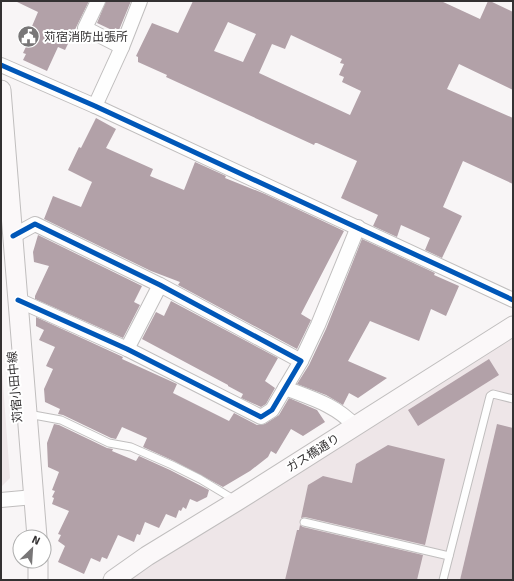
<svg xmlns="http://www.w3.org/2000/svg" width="514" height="581" viewBox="0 0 514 581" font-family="Signika,'Noto Sans JP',sans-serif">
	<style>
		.built { fill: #eee6e8 }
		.building { fill: #b2a1a8; fill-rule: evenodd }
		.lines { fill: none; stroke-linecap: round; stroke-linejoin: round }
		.lane-casing { stroke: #c0bebe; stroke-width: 9 }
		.street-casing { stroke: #c0bebe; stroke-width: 16 }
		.secondary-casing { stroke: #c0bebe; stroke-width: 21 }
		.lane { stroke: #fefefe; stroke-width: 7 }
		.street { stroke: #fefefe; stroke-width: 14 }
		.secondary { stroke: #fbf8f9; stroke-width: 19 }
		.cycleway-casing { stroke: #fff; stroke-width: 8 }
		.cycleway { stroke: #0057b8; stroke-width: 5 }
		.labels { text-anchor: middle; stroke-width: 4; stroke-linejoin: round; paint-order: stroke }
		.poi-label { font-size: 12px; fill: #333132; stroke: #fff; text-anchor: start }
		.street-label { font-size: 12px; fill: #333132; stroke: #fff }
	</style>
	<rect width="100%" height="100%" fill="#f8f5f6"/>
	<g class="built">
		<path d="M 513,337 L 513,580 L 129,580 L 161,556 L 321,459 Z"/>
		<path d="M 1,357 L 10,478 L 1,487 Z"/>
	</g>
	<g class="building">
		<path d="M 15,1 L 89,1 L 65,50 L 58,47 L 47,71 L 23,60 L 26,54 L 23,53 L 33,32 L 30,31 L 38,12 Z"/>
		<path d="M 106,1 L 131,1 L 119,30 L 115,28 L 114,31 L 97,23 Z"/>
		<path d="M 193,1 L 441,1 L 480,19 L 488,1 L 490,1 L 513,12 L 513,90 L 459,64 L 447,89 L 513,118 L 513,184 L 463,161 L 443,207 L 462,216 L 442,258 L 425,250 L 430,238 L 401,225 L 397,237 L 373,226 L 378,215 L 341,198 L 357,161 L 317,143 L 315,143 L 314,145 L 166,77 L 167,75 L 138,62 L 138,57 L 136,56 L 152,23 L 178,33 ZM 228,22 L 256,34 L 243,62 L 214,51 ZM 291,35 L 342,59 L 340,63 L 344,64 L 339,75 L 344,77 L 342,82 L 361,91 L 350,115 L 259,73 L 272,44 L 285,49 Z"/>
		<path d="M 96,118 L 116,129 L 106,148 L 153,169 L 150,176 L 184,190 L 195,162 L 226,176 L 225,178 L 265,194 L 344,231 L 301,314 L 311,320 L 297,349 L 178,285 L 180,282 L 151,271 L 44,219 L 53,196 L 81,207 L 92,182 L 68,170 L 79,147 L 81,148 Z"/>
		<path d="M 38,235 L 142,286 L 134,302 L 140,305 L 123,338 L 35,299 L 35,296 L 49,266 L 34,262 L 33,252 Z"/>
		<path d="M 362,239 L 435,273 L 434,275 L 459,286 L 446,316 L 431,309 L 419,341 L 370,321 L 348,361 L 387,378 L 358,398 L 349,393 L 343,405 L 326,395 L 297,384 L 309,365 L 326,329 Z"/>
		<path d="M 171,301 L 278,358 L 265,381 L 275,388 L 266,404 L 261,407 L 241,398 L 243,394 L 228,386 L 228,385 L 142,339 L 156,312 L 164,316 Z"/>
		<path d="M 36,317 L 123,357 L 122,359 L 177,384 L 173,393 L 229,421 L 234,413 L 257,425 L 265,424 L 279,415 L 289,398 L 317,410 L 325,422 L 303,436 L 291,429 L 276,454 L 271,451 L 268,457 L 250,471 L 223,487 L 174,461 L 143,447 L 147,438 L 122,427 L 116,439 L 111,438 L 63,415 L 58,414 L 60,409 L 45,402 L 44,389 L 53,369 L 46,366 L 55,347 L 39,340 L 44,330 L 36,326 Z"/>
		<path d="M 489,359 L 499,375 L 418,426 L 408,410 Z"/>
		<path d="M 54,424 L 59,425 L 107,448 L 113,449 L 112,451 L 136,461 L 139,456 L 170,470 L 209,490 L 207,497 L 197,502 L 190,499 L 186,509 L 183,507 L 181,511 L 179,510 L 176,518 L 166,514 L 159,528 L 145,522 L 140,535 L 137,534 L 134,542 L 118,535 L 107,559 L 102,557 L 100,562 L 91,558 L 84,574 L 58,562 L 65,546 L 58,541 L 61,535 L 58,534 L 69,511 L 52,504 L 54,498 L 52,497 L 55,491 L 52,490 L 59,472 L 48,467 L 47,443 Z"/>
		<path d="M 497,424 L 513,428 L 513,580 L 460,580 Z"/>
		<path d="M 388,445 L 445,459 L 425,545 L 305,517 L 301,518 L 308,485 L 323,476 L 352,483 L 356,464 Z"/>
		<path d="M 300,525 L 303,527 L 423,555 L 417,580 L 285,580 L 297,530 L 299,530 Z"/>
	</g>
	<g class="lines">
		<defs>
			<g id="lane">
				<path d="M 28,414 L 61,420 L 109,443 L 131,447 L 172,465 L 200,479 L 235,500"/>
				<path d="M 304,522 L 449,556"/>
				<path d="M 443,580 L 490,396 L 493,394 L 513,399"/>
			</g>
			<g id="street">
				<path d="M 98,1 L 85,28 L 122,47"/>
				<path d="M 1,65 L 95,106 L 513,300"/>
				<path d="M 95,106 L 122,47 L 140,1"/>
				<path d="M 13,236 L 35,224 L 160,285 L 301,361 L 272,410 L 261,417 L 127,349 L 18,300"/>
				<path d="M 127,349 L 160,285"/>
				<path d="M 301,361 L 318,325 L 358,227"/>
				<path d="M 285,388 C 311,398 336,405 355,426"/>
				<path d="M 1,500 L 34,497"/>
			</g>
			<g id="secondary">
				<path d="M 1,90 L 37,537"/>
				<path d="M 38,561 L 38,580"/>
				<path d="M 113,580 L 147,556 L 237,501 L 513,326"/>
			</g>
		</defs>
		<use href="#lane" class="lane-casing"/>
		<use href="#street" class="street-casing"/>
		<use href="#secondary" class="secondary-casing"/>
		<use href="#lane" class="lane"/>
		<use href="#street" class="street"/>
		<use href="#secondary" class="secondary"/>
		<defs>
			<g id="cycleway">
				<path d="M 1,65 L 95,106 L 513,300"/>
				<path d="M 13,236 L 35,224 L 160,285 L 301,361 L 272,410 L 261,417 L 127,349 L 18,300"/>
			</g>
		</defs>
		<use href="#cycleway" class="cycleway-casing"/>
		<use href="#cycleway" class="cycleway"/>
	</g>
	<defs>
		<symbol id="civic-disc" viewBox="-11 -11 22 22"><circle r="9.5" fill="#787677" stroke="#fff"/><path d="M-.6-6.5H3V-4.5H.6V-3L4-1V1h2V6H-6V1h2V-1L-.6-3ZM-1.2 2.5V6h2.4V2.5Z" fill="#fff"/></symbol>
	</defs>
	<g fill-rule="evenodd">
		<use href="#civic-disc" x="16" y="24" width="25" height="25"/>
	</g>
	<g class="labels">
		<g class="poi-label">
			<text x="44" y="41">苅宿消防出張所</text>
		</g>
		<g class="street-label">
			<text transform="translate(15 387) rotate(-95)" y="4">苅宿小田中線</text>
			<text transform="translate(313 453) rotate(-32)" y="4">ガス橋通り</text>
		</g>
	</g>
	<rect width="514" height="581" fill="none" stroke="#333132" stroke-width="4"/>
	<g transform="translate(32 549) rotate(25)"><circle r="19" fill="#ffffff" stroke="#adadad"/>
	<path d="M0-3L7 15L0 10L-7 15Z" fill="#787677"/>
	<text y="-6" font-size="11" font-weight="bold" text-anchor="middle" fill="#333132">N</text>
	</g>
</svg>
